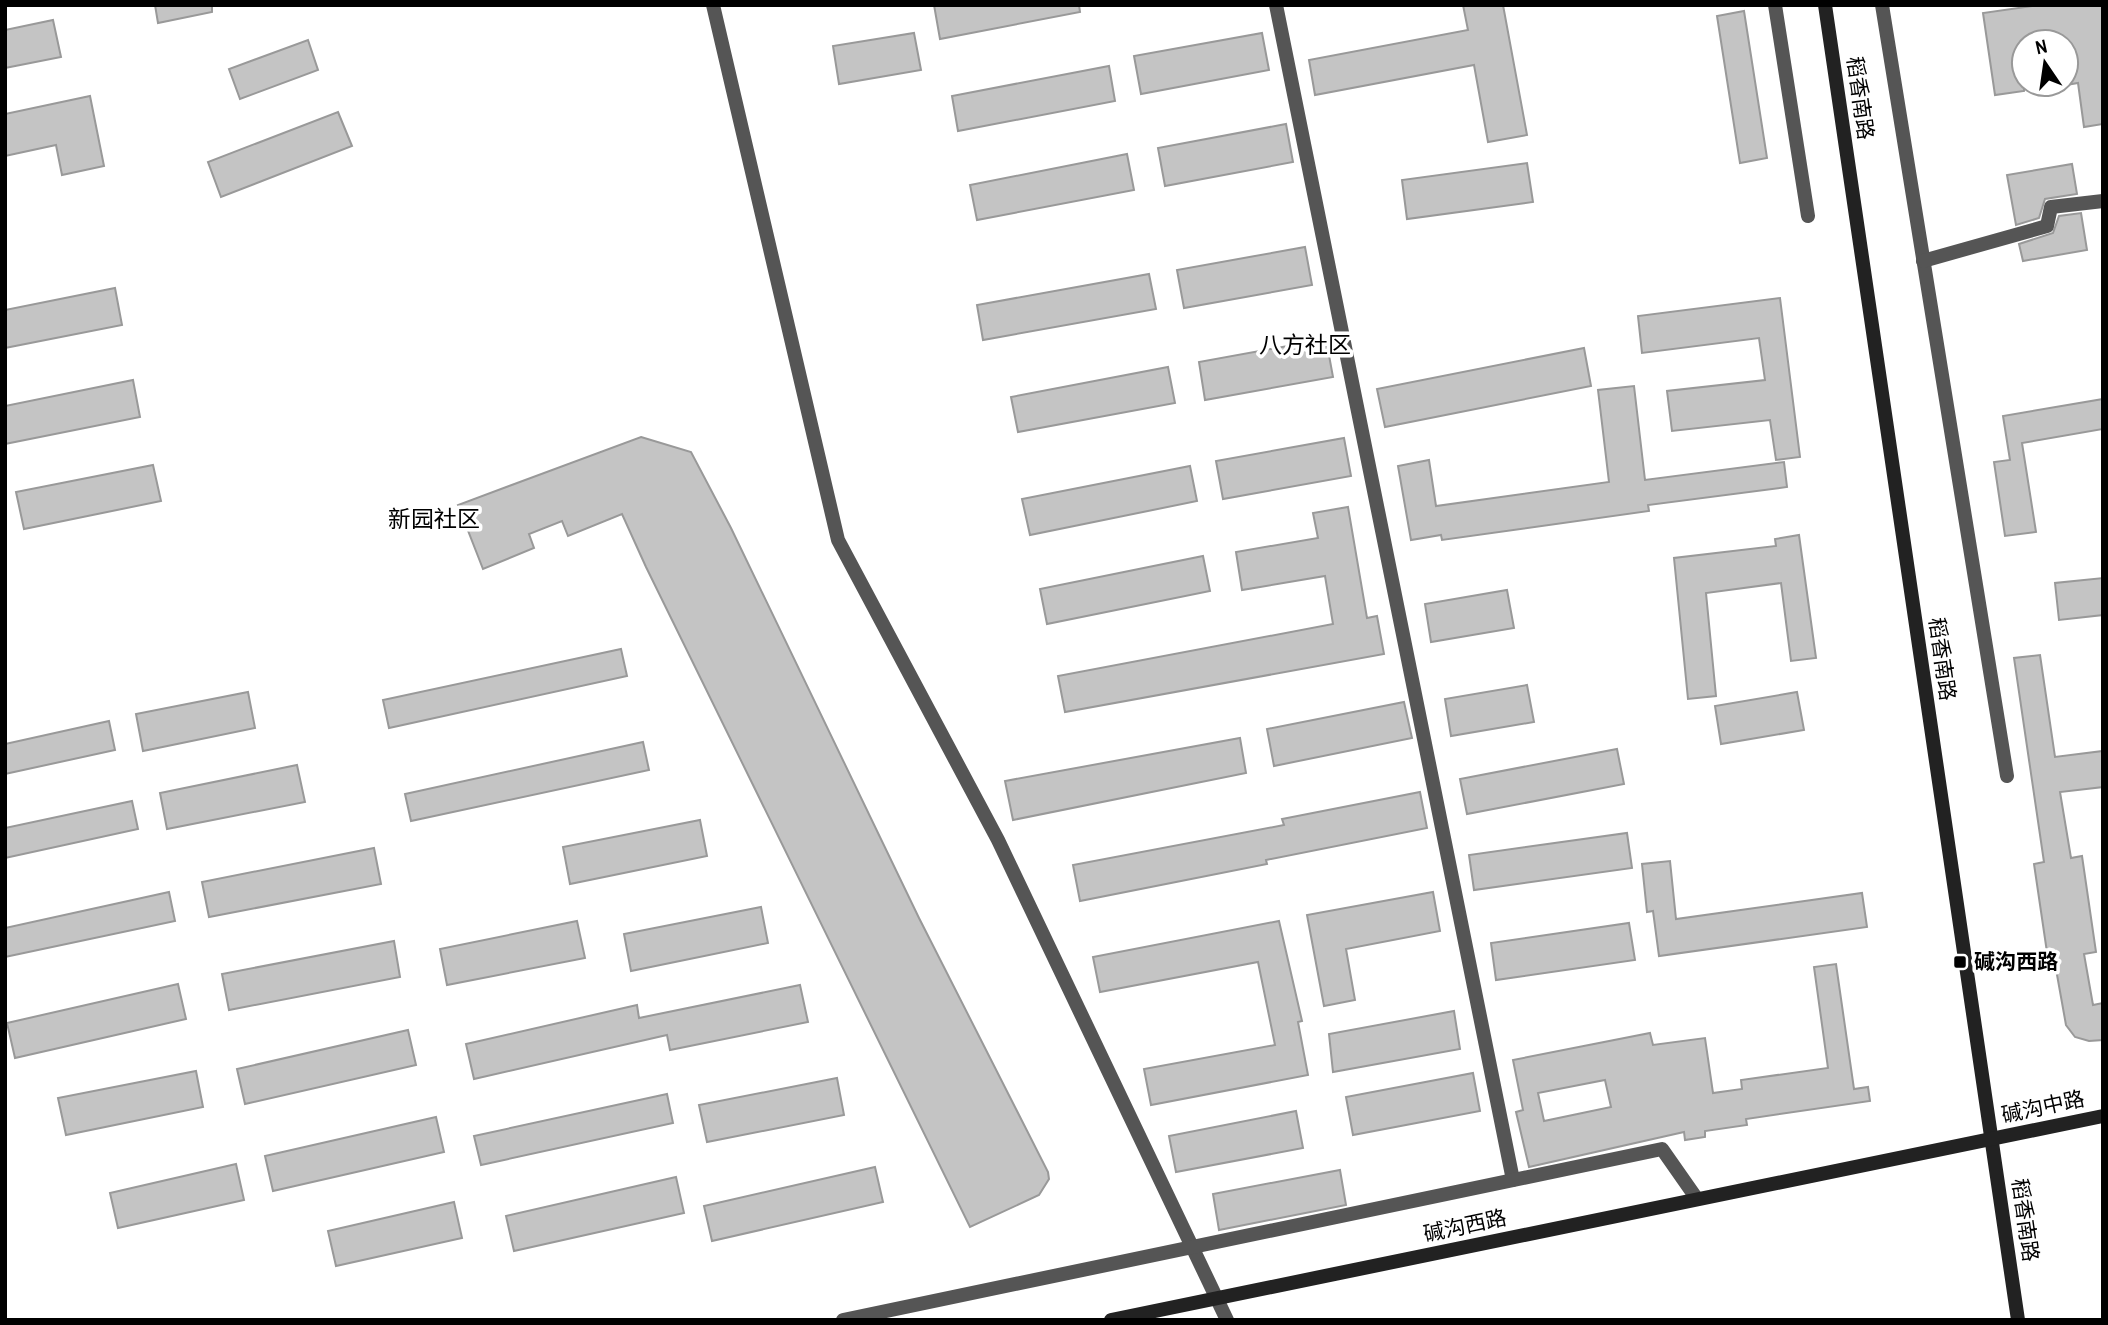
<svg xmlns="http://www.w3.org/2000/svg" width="2108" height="1325" viewBox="0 0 2108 1325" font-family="'Archivo Narrow','Noto Sans SC',sans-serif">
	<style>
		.building { fill: #c4c4c4; stroke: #999; stroke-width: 2; fill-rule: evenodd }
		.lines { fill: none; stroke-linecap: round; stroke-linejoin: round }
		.street { stroke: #555; stroke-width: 14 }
		.secondary { stroke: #222; stroke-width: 14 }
		.poi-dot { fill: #000; stroke: #fff; stroke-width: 2.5 }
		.labels { text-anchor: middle; stroke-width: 7; stroke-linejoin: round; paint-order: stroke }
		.street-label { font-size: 21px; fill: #000; stroke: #fff }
		.poi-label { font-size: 21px; font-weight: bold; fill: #000; stroke: #fff; text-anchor: start }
		.neighbourhood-label { font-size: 23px; fill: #000; stroke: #fff }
	</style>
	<rect width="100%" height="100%" fill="#fff"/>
	<g class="building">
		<path d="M 155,5 L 212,5 L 212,12 L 158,23 Z"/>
		<path d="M 934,5 L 1079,5 L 1080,12 L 940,39 Z"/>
		<path d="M 1463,5 L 1503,5 L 1527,135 L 1488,142 L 1474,65 L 1315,95 L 1309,60 L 1468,30 Z"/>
		<path d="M 2039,5 L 2103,5 L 2103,124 L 2084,127 L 2078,83 L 2066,85 L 2066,42 L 2024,42 L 2024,91 L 1995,95 L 1983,13 Z"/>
		<path d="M 1744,11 L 1767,158 L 1740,163 L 1717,16 Z"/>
		<path d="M 53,20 L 61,57 L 5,68 L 5,30 Z"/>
		<path d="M 914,33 L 921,70 L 839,84 L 833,46 Z"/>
		<path d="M 1262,33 L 1269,70 L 1141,94 L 1134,56 Z"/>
		<path d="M 308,40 L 318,70 L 240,99 L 229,69 Z"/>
		<path d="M 1109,66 L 1115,101 L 958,131 L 952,96 Z"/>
		<path d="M 90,96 L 104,166 L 62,175 L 56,145 L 5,156 L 5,114 Z"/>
		<path d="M 338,112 L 352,146 L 221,197 L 208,162 Z"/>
		<path d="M 1286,124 L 1293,162 L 1165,186 L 1158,148 Z"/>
		<path d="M 1127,154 L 1134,190 L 977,220 L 970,185 Z"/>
		<path d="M 1527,163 L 1533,202 L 1407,219 L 1402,180 Z"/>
		<path d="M 2072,164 L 2077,194 L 2045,199 L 2039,218 L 2016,225 L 2007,175 Z"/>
		<path d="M 2081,213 L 2087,250 L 2023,261 L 2019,244 L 2053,233 L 2059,216 Z"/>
		<path d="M 1305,247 L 1312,285 L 1184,308 L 1177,270 Z"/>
		<path d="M 1149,274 L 1156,309 L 983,340 L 977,305 Z"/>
		<path d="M 115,288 L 122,325 L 5,348 L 5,310 Z"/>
		<path d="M 1780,298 L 1800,457 L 1776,460 L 1770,420 L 1672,431 L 1667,391 L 1765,380 L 1759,338 L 1642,353 L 1638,316 Z"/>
		<path d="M 1326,339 L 1333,377 L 1205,400 L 1199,362 Z"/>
		<path d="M 1584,348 L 1591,386 L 1385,427 L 1377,389 Z"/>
		<path d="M 1168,367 L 1175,403 L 1018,432 L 1011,397 Z"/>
		<path d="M 133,380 L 140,417 L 5,444 L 5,406 Z"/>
		<path d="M 1634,386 L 1645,480 L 1784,462 L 1787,487 L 1648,505 L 1649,511 L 1442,540 L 1441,535 L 1411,540 L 1398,466 L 1429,460 L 1436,506 L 1609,482 L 1598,390 Z"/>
		<path d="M 2103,399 L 2103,429 L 2022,443 L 2036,532 L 2005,536 L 1994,462 L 2010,460 L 2003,416 Z"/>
		<path d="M 641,437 L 691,452 L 731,528 L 919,918 L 1048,1172 L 1049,1179 L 1039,1195 L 970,1227 L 646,567 L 622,514 L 568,536 L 562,521 L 529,534 L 534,548 L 483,569 L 458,505 Z"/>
		<path d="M 1344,438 L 1351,476 L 1223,499 L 1216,461 Z"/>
		<path d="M 153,465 L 161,501 L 24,529 L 16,492 Z"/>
		<path d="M 1190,466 L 1197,501 L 1030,535 L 1022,499 Z"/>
		<path d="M 1348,507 L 1367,618 L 1377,616 L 1384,654 L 1065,712 L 1058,676 L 1333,624 L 1325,576 L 1242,590 L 1236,552 L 1318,538 L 1313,513 Z"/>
		<path d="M 1799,535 L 1816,658 L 1791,661 L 1781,583 L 1706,593 L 1716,696 L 1688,699 L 1674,558 L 1776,546 L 1775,539 Z"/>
		<path d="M 1203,556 L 1210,591 L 1047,624 L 1040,589 Z"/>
		<path d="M 2103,578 L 2103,615 L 2059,620 L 2055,583 Z"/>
		<path d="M 1507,590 L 1514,628 L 1431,642 L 1425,604 Z"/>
		<path d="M 621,649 L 627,676 L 389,728 L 383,700 Z"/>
		<path d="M 2040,655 L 2055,757 L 2103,751 L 2103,787 L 2060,792 L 2071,858 L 2082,856 L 2096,952 L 2084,954 L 2093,1005 L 2103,1003 L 2103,1040 L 2089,1041 L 2075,1037 L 2066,1025 L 2054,958 L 2048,959 L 2034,864 L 2044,862 L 2014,658 Z"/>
		<path d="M 1527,685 L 1534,722 L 1451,736 L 1445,699 Z"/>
		<path d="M 248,692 L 255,728 L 143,751 L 136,714 Z"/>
		<path d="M 1797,692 L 1804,730 L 1721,744 L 1715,706 Z"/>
		<path d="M 1404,702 L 1412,738 L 1274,766 L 1267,729 Z"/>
		<path d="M 109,721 L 115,750 L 5,774 L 5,744 Z"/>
		<path d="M 1240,738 L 1246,773 L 1013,820 L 1005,781 Z"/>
		<path d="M 643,742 L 649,770 L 411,821 L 405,794 Z"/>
		<path d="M 1617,749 L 1624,784 L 1467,814 L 1460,779 Z"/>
		<path d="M 297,765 L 305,802 L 167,829 L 160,793 Z"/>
		<path d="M 1420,792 L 1427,828 L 1266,860 L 1267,864 L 1080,901 L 1073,865 L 1284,825 L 1282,819 Z"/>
		<path d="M 132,801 L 138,829 L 5,858 L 5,828 Z"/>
		<path d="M 700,820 L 707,856 L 570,884 L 563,847 Z"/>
		<path d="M 1627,833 L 1632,868 L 1474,890 L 1469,855 Z"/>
		<path d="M 374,848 L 381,884 L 209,917 L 202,882 Z"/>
		<path d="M 1670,861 L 1676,919 L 1862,893 L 1867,927 L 1659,956 L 1653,911 L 1647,912 L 1642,864 Z"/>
		<path d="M 169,892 L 175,921 L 5,957 L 5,928 Z"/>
		<path d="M 1433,892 L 1440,931 L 1346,949 L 1355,1000 L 1324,1006 L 1307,915 Z"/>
		<path d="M 761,907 L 768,943 L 631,971 L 624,934 Z"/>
		<path d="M 577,921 L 585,958 L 447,985 L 440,949 Z"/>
		<path d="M 1279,921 L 1302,1021 L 1298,1022 L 1308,1075 L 1151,1105 L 1144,1069 L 1275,1045 L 1258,962 L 1100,992 L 1093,957 Z"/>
		<path d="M 1629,923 L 1635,960 L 1496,980 L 1491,943 Z"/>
		<path d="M 394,941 L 400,977 L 229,1010 L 222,974 Z"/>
		<path d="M 1836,964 L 1854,1089 L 1868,1087 L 1870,1101 L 1746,1119 L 1747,1125 L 1705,1131 L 1705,1137 L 1685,1140 L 1684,1132 L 1529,1167 L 1516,1112 L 1523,1110 L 1513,1060 L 1650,1033 L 1653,1045 L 1705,1038 L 1713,1093 L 1742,1089 L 1741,1080 L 1828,1068 L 1814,967 ZM 1605,1080 L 1611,1107 L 1544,1121 L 1538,1093 Z"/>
		<path d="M 178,984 L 186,1019 L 15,1058 L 7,1023 Z"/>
		<path d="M 800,985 L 808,1022 L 670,1050 L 667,1035 L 474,1079 L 466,1044 L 637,1005 L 639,1018 Z"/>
		<path d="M 1454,1011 L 1460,1049 L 1333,1072 L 1329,1034 Z"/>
		<path d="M 408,1030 L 416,1065 L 245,1104 L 237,1069 Z"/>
		<path d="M 196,1071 L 203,1107 L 66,1135 L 58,1098 Z"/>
		<path d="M 1473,1073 L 1480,1111 L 1353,1135 L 1346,1097 Z"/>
		<path d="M 837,1078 L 844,1115 L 707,1142 L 699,1105 Z"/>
		<path d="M 667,1094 L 673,1123 L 481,1165 L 474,1136 Z"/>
		<path d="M 1296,1111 L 1303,1148 L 1176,1172 L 1169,1136 Z"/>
		<path d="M 436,1117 L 444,1152 L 273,1191 L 265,1156 Z"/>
		<path d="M 236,1164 L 244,1200 L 118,1228 L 110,1193 Z"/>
		<path d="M 875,1167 L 883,1202 L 712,1241 L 704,1206 Z"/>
		<path d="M 1340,1170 L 1346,1205 L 1219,1230 L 1213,1194 Z"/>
		<path d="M 676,1177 L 684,1213 L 514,1251 L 506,1216 Z"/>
		<path d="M 454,1202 L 462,1238 L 336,1266 L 328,1231 Z"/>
	</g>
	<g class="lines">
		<g class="street">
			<path d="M 713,5 L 838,540 L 998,840 L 1227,1320"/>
			<path d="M 1276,5 L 1513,1180"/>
			<path d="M 1775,5 L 1808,216"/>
			<path d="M 1882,5 L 2007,776"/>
			<path d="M 1923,261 L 2047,226 L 2051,207 L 2103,201"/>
			<path d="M 843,1320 L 1662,1149 L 1697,1199"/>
		</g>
		<g class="secondary">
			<path d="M 1825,5 L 2018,1320"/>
			<path d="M 1111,1320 L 2103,1116"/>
		</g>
	</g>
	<rect class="poi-dot" x="1953" y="955" width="14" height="14" rx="3.5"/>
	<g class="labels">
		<g class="street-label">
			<text transform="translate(1860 98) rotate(82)" y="7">稻香南路</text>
			<text transform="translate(1942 659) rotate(82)" y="7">稻香南路</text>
			<text transform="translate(2043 1107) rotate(-12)" y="7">碱沟中路</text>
			<text transform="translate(2025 1220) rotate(82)" y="7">稻香南路</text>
			<text transform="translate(1465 1226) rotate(-12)" y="7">碱沟西路</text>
		</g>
		<g class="poi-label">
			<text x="1974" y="969">碱沟西路</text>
		</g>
		<g class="neighbourhood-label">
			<text x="1305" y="353">八方社区</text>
			<text x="434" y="527">新园社区</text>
		</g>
	</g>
	<rect width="2108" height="1325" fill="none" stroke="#000000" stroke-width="14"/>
	<g transform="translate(2045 63) rotate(347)"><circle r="33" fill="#ffffff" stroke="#999999" stroke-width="2"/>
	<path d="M0-5L12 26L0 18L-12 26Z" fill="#000000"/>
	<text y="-10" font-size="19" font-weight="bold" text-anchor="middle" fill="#000000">N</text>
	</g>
</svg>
